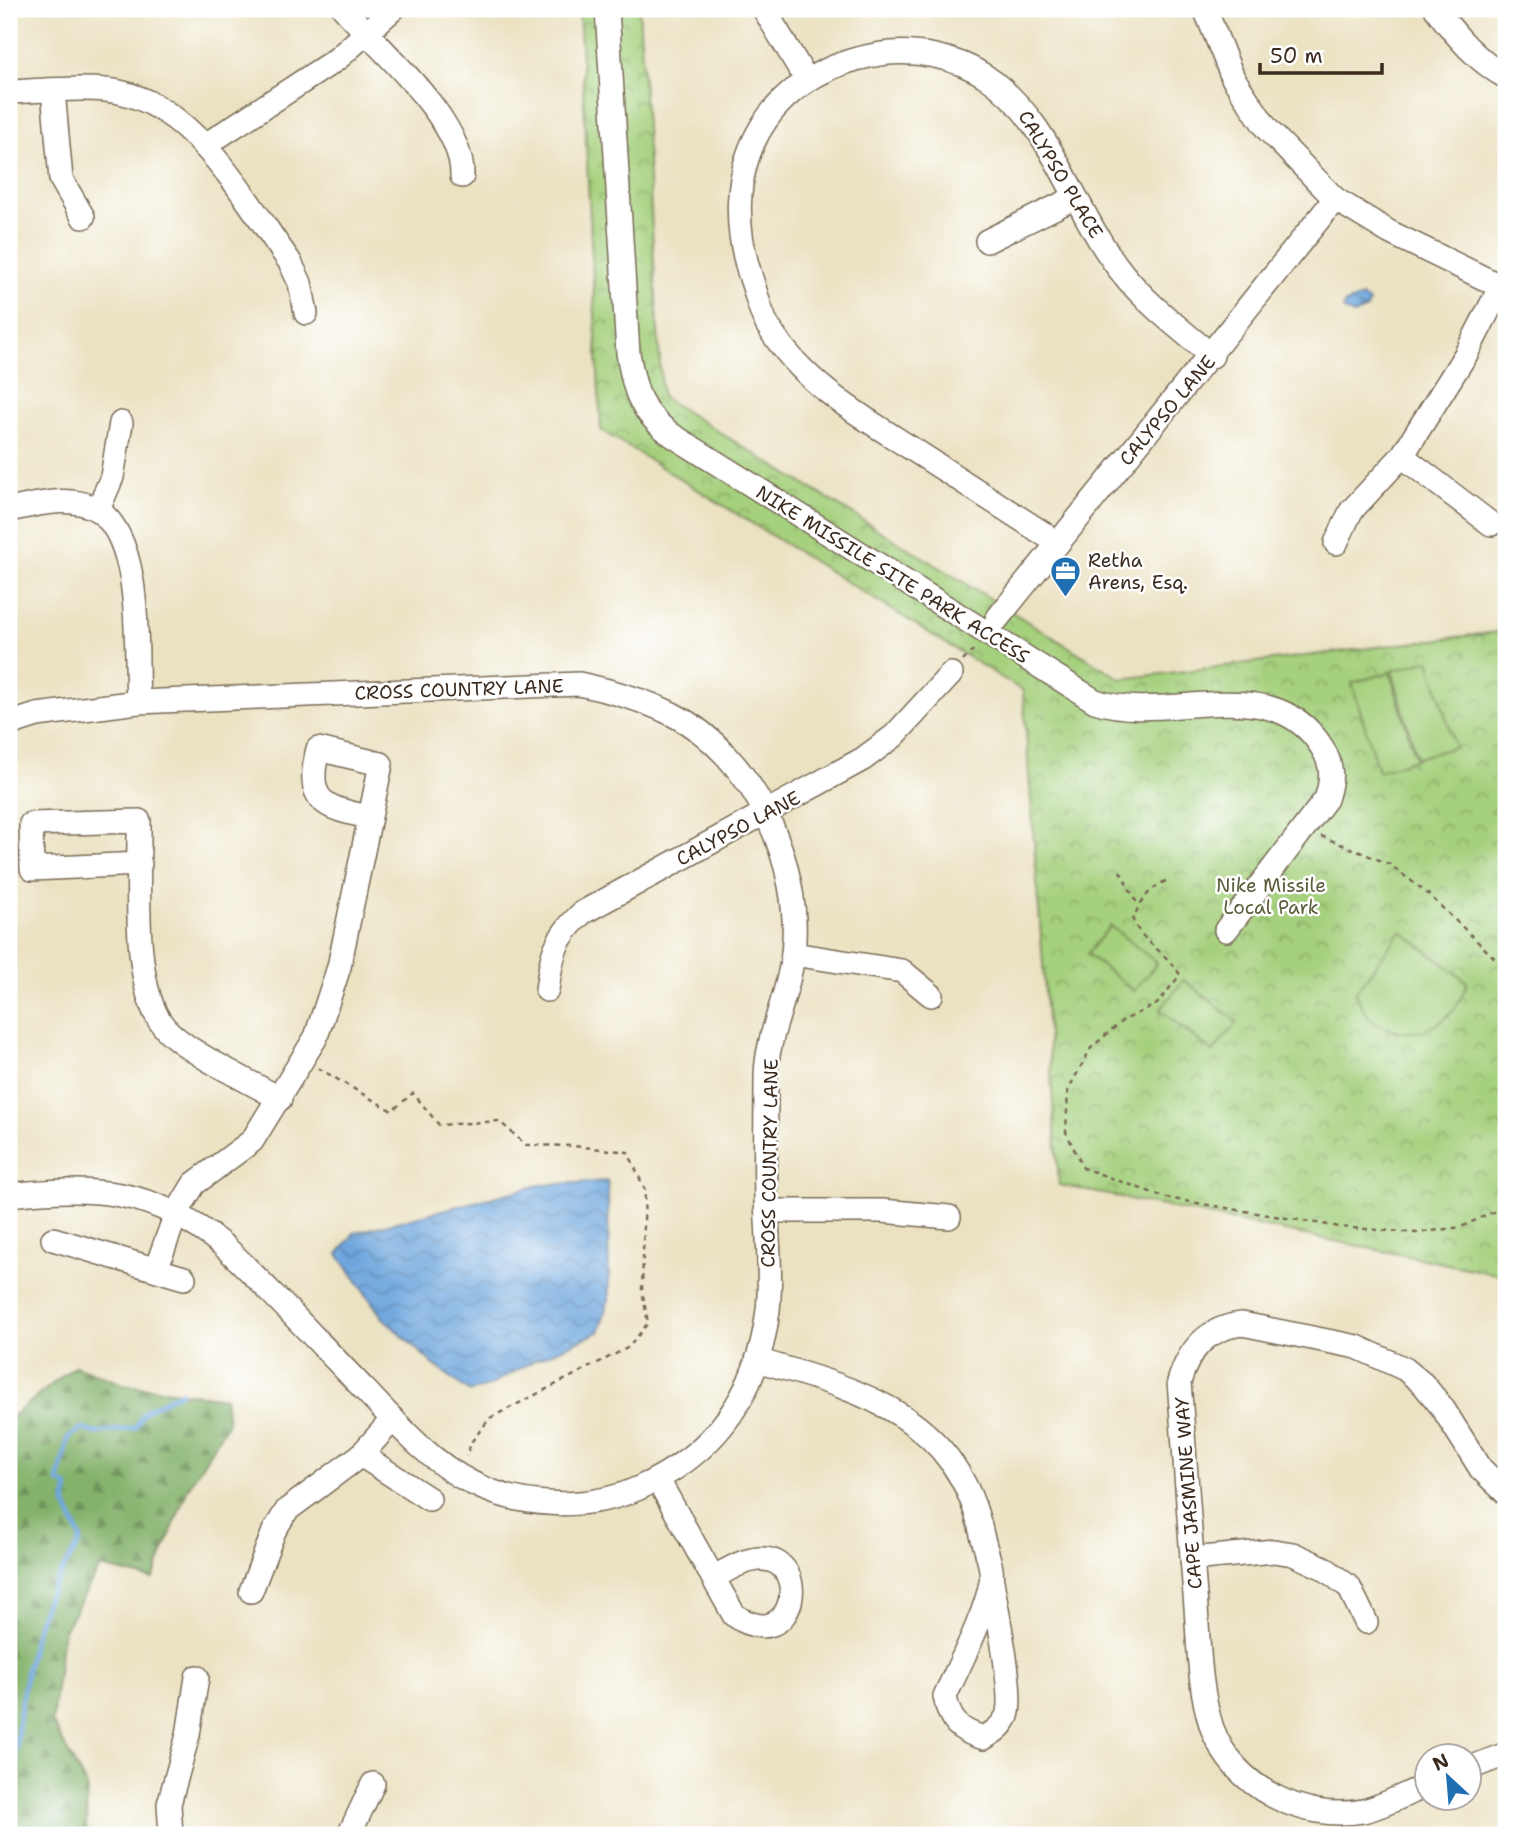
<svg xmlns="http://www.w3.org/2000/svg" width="1515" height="1844" viewBox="0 0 1515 1844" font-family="'Shantell Sans',sans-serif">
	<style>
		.forest { fill: url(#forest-firs); stroke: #606e45; stroke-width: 2 }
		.park { fill: url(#park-crowns); stroke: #707d4e; stroke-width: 2 }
		.pitch { fill: #a5d07d; stroke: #707d4e; stroke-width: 2 }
		.water { fill: url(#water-waves); stroke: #54687e; stroke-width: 2 }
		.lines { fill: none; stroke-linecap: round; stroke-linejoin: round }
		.stream { stroke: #6da6dd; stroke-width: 5 }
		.minor-casing { stroke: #796a57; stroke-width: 26 }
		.path { stroke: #796a57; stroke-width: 2.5; stroke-dasharray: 5 5; stroke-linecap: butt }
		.minor { stroke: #fff; stroke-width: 23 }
		.labels { text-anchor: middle; stroke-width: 5; stroke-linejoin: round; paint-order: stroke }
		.street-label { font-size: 19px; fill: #3b2a1e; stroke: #fff }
		.poi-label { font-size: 19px; fill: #3b2a1e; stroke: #fff; text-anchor: start }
		.park-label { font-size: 19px; fill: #5b5c3a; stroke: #fff }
	</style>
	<defs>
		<pattern id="forest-firs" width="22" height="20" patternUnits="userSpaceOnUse" patternTransform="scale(1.75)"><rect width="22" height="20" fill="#84b26c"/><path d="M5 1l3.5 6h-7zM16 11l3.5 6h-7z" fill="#6d9158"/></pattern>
		<pattern id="park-crowns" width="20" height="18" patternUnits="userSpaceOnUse" patternTransform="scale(1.75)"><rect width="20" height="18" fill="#a5d07d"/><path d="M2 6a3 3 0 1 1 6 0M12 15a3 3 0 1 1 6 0" fill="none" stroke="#88a966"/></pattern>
		<pattern id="water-waves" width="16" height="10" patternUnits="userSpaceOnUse" patternTransform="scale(1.75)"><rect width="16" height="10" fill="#6da6dd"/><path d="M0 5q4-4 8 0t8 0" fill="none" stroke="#5b87b3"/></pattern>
	</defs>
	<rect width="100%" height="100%" fill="#fff"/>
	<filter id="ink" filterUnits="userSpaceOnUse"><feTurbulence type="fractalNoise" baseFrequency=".0143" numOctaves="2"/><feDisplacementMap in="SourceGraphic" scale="14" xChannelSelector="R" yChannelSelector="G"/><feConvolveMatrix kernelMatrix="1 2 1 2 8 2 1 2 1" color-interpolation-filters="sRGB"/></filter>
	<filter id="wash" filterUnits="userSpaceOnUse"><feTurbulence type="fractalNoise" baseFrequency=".00686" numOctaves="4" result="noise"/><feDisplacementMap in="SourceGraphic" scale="28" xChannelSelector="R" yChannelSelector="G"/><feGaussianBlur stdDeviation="1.57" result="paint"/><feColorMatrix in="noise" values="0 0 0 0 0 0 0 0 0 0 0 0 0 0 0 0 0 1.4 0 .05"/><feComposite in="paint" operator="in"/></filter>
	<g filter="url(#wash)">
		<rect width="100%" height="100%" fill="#ebe2c2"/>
		<path class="forest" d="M 75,1366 L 126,1385 L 225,1398 L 228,1423 L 188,1488 L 153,1579 L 100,1567 L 63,1632 L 52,1722 L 87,1787 L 86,1835 L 9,1835 L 9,1419 Z"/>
		<path class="park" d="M 579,9 L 639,9 L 662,397 L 1121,679 L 1506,631 L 1506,1276 L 1059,1185 L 1023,691 L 601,430 Z"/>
		<g class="pitch">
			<path d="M 1429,660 L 1455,747 L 1417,758 L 1392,671 Z"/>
			<path d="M 1390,672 L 1416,759 L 1378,771 L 1352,683 Z"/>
			<path d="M 1110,926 L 1157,963 L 1134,991 L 1087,954 Z"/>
			<path d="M 1401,931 L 1467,982 C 1457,1018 1425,1042 1388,1028 C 1382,1026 1374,1022 1369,1017 C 1363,1011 1360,1001 1355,993 Z"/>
			<path d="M 1184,980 L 1237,1022 L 1213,1052 L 1160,1010 Z"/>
		</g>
		<g class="water">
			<path d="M 1362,297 L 1369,302 L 1367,309 L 1353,315 L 1343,309 L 1345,303 Z"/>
			<path d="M 608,1181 L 609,1299 L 599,1332 L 535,1360 L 491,1385 L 470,1392 L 433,1364 L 383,1318 L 338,1254 L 354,1233 L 540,1185 Z"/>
		</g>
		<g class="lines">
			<path class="stream" d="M 16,1835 L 9,1812 C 17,1747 20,1677 41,1615 C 50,1587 68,1564 81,1539 L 65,1503 L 68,1486 L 58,1482 L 68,1438 L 82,1428 L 94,1433 L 135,1428 L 145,1411 L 181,1392"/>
		</g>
	</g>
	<g filter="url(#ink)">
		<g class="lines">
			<defs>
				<g id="minor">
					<path d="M 344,9 C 380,50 464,121 462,176"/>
					<path d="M 607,9 L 628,353 C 635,392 639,411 672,435 L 1095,701 C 1165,725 1266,671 1317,740 C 1332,760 1334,776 1326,799 L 1226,930"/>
					<path d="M 764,9 L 806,79"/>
					<path d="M 1205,9 L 1233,78 L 1267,129 L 1335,199 L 1389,232 L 1506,289"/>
					<path d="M 1436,9 C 1456,36 1477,61 1506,77"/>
					<path d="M 53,91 L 61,179 L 83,217"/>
					<path d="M 9,92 C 40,91 73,87 105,90 C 190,96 244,199 290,262 L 300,283 L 306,313"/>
					<path d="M 204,146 L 337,59 L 393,9"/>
					<path d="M 987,241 L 1074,198"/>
					<path d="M 1402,456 L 1491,524"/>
					<path d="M 9,510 C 36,504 74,494 99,511 C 144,543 135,651 138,702"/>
					<path d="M 98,510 L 112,477 L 121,423"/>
					<path d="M 1058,543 C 1011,513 964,482 917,452 C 861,416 804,385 768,326 C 760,313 757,295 752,281 C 714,171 763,72 881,54 C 915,49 956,57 985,76 C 1055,123 1072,212 1124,275 C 1149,306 1182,330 1212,356"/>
					<path d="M 1336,543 L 1351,511 L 1402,456 L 1466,354 L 1501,286"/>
					<path d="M 997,619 L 1335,199"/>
					<path d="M 9,724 L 37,715 L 138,702 L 579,684 C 612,691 642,699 672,714 C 754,755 803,865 793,954 C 789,995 766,1036 766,1078 C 766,1118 765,1158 766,1198 C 767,1234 772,1274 768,1310 C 758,1394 716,1453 639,1488 C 588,1511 522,1508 472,1483 C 430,1462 397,1424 365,1390 C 318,1342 273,1292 224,1246 C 153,1188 95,1186 9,1195"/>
					<path d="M 140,864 L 32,869 L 31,824 L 139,821 C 140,873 130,992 166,1029 C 191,1055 248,1080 280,1099"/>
					<path d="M 793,954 L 902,971 L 931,995"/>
					<path d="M 547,990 C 552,954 554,939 582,913 L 863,759 L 894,736 L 951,674"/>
					<path d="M 767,1211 L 882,1211 L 949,1217"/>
					<path d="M 53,1239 L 184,1278"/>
					<path d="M 156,1269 L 176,1214 L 194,1184 L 252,1141 L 316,1037 L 339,967 L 381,764 L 318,749 C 305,801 322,808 370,817"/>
					<path d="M 757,1360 C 859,1390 957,1415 982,1535 C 985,1549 994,1569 991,1582 C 986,1613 959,1666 945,1696 C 949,1721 959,1731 984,1738 C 994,1732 1002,1727 1007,1716 C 1015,1695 996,1607 992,1581"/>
					<path d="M 361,1455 L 429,1499"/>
					<path d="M 658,1480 L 734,1615 C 797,1659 812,1555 759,1559 C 742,1560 728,1570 714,1577"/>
					<path d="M 1192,1559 L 1274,1551 L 1293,1554 L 1324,1568 L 1349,1587 L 1366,1622"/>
					<path d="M 251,1591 L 274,1531 L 287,1510 L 361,1455 L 393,1419"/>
					<path d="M 1470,1768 L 1506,1754"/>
					<path d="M 1428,1785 C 1407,1793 1385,1806 1363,1811 C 1303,1822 1233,1787 1212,1728 C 1198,1686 1199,1639 1195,1595 C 1189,1525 1185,1453 1179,1382 C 1189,1349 1207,1328 1242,1324 L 1357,1347 L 1405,1369 L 1423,1384 L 1442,1407 L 1481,1469 L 1506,1493"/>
					<path d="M 171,1835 L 169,1804 L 188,1735 L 197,1677"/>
					<path d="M 349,1835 L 373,1784"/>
				</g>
			</defs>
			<use href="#minor" class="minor-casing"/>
			<g class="path">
				<path d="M 963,661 L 975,648"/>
				<path d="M 1321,836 L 1389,864 L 1426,892 L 1506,969"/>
				<path d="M 1120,871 L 1138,905"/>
				<path d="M 1166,881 C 1149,888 1139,903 1133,920 C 1141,942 1167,952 1180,975 L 1157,1004 L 1122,1021 L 1091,1048 L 1068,1090 L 1066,1132 L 1083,1168 L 1167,1198 L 1340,1227 L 1417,1233 L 1461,1227 L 1506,1206"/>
				<path d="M 318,1068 L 392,1111 L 413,1093 L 439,1125 L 499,1121 L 526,1145 L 574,1146 L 628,1152 L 645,1190 L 642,1290 L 648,1323 L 629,1347 L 490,1418 L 472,1441 L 466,1456"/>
			</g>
			<use href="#minor" class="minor"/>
		</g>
	</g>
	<defs>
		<symbol id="office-pin" viewBox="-11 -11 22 30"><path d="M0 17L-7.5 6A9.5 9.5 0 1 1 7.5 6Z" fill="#1f6fb2" stroke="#fff"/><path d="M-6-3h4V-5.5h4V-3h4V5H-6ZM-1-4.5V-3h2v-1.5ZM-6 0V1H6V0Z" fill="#fff"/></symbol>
	</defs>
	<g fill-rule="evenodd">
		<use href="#office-pin" x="1048" y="554" width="35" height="47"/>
	</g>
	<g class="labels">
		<g class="street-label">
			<text transform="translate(1061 174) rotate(59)" y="7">CALYPSO PLACE</text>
			<text transform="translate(1167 410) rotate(-50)" y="7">CALYPSO LANE</text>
			<text transform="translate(893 574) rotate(32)" y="7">NIKE MISSILE SITE PARK ACCESS</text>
			<text transform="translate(459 689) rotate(-2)" y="7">CROSS COUNTRY LANE</text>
			<text transform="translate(738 828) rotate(-28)" y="7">CALYPSO LANE</text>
			<text transform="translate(769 1163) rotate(-89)" y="7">CROSS COUNTRY LANE</text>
			<text transform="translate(1188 1493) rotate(-94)" y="7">CAPE JASMINE WAY</text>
		</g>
		<g class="poi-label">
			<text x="1088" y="567">Retha<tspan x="1088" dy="22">Arens, Esq.</tspan></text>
		</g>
		<g class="park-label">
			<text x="1271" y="892">Nike Missile<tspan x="1271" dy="22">Local Park</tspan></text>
		</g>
	</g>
	<rect width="1515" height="1844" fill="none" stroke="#fff" stroke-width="35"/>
	<g transform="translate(1448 1777) rotate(334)"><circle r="33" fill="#ffffff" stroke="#b1aaa5" stroke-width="2"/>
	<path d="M0-5L12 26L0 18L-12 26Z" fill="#1f6fb2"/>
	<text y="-10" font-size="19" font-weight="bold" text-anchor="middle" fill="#3b2a1e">N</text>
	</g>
	<path d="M1260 63v10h122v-10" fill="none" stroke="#3b2a1e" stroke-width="3.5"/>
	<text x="1270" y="63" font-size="21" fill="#3b2a1e" stroke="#ffffff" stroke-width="5" paint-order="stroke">50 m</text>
</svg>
